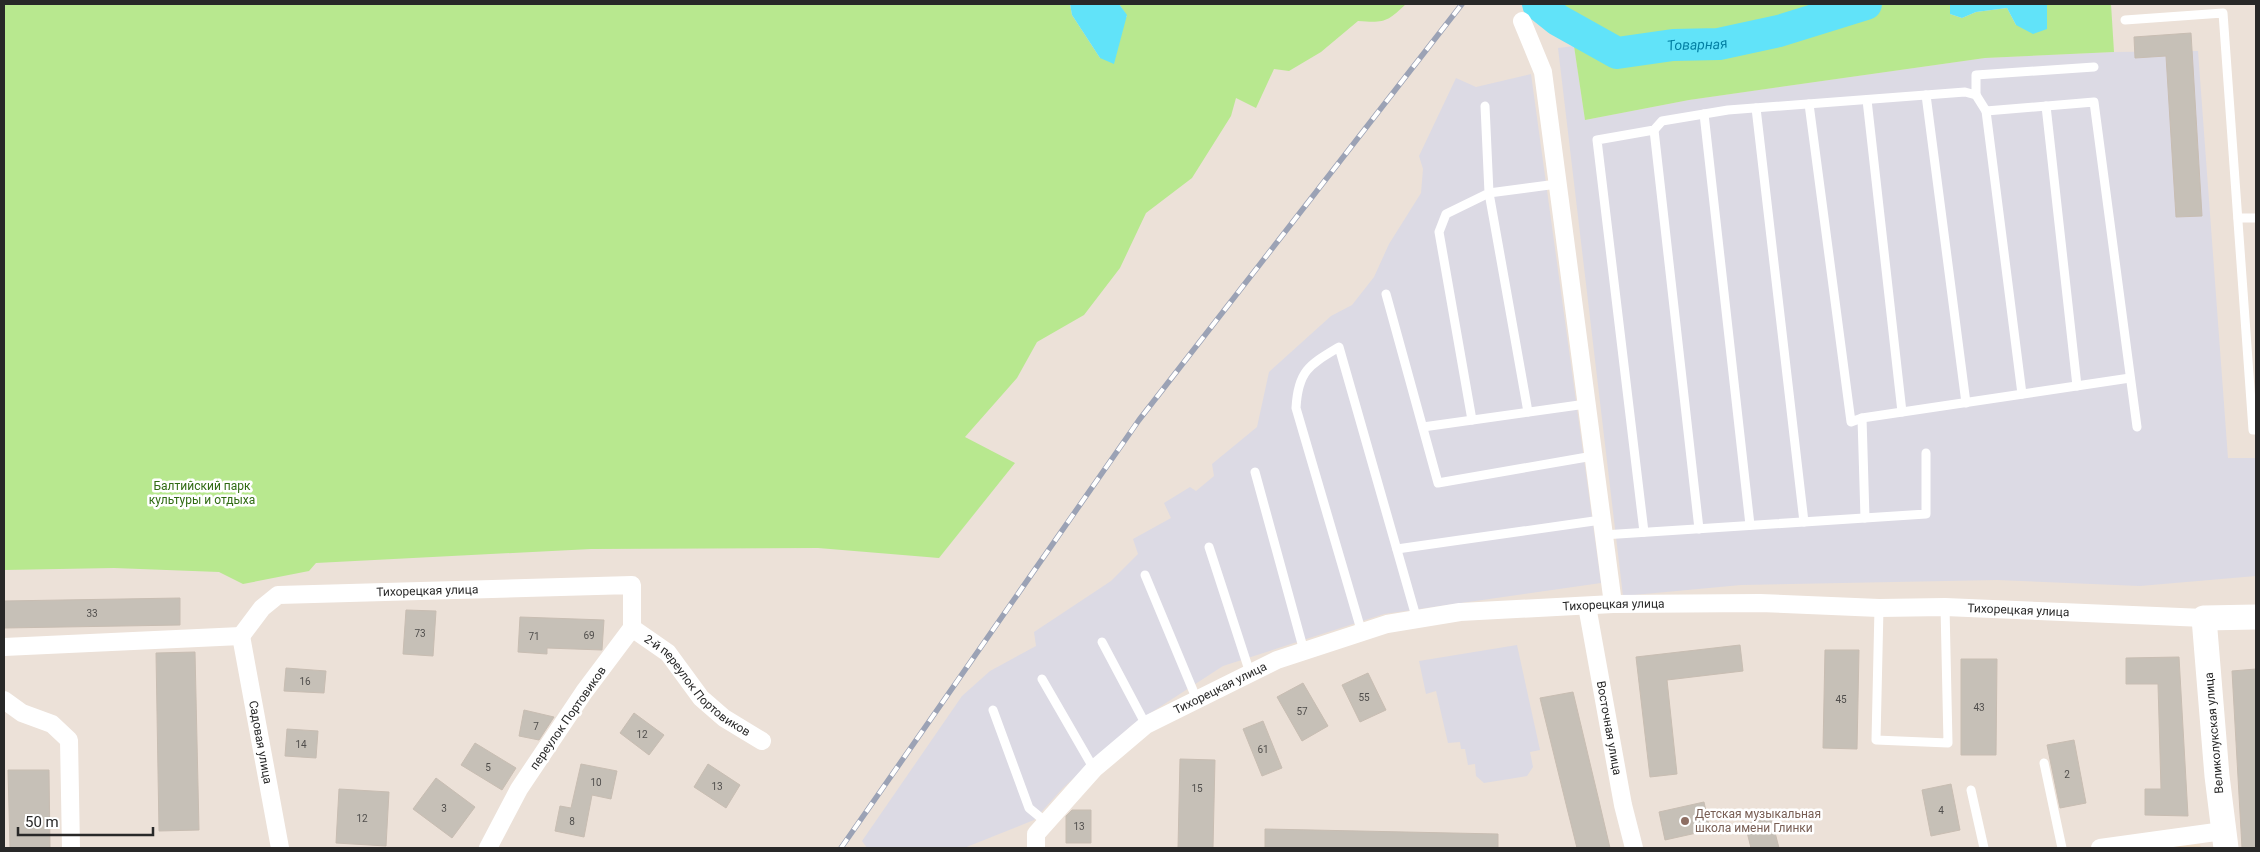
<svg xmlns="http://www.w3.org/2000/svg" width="2260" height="852" viewBox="0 0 2260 852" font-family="Roboto,sans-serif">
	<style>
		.industrial { fill: #dcdae4 }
		.education { fill: #f0ddc6 }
		.green { fill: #b8e88f }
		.water { fill: #61e3f9 }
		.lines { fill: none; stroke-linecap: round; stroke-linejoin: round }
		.river { stroke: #61e3f9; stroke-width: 32 }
		.building { fill: #c6c0b7; stroke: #c8bdb2 }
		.lane { stroke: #fff; stroke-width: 9 }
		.street { stroke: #fff; stroke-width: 18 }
		.secondary { stroke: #fff; stroke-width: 25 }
		.rail-casing { stroke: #9ba2b5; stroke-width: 5.5 }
		.rail { stroke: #fff; stroke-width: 4; stroke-dasharray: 11; stroke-linecap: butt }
		.education-dot { fill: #8d6e63; stroke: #fff; stroke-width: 2 }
		.labels { text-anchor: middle; stroke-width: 5; stroke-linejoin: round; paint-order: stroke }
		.number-label { font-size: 10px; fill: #504e4c }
		.park-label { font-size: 12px; fill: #306b13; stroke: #fff }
		.street-label { font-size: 12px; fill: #282828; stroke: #fff }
		.education-label { font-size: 12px; fill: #785e54; stroke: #fff; text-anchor: start }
		.water-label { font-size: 14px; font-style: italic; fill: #027fa3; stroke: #fff }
	</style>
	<rect width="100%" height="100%" fill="#ece1d8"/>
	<g class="industrial">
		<path d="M 1574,46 L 1585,120 L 1689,100 L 1985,58 L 2114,52 L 2198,51 L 2228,458 L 2256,458 L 2256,576 L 2140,586 L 1997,580 L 1741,585 L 1623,596 L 1558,48 Z"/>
		<path d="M 1531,74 L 1601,583 L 1384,614 L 1223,666 L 1132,725 L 1063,788 L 1034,820 L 964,848 L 867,848 L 862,841 L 962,696 L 990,671 L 1036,646 L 1034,632 L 1111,581 L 1138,554 L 1133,539 L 1171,518 L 1164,503 L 1190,487 L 1196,491 L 1214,476 L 1212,464 L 1257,427 L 1269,372 L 1331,316 L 1352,305 L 1374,277 L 1389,244 L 1421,193 L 1423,169 L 1419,156 L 1456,78 L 1476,87 Z"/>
		<path d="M 1517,645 L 1540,750 L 1530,752 L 1533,767 L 1527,776 L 1484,783 L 1476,776 L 1475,764 L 1468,765 L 1465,749 L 1461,749 L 1460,742 L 1448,743 L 1436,691 L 1426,694 L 1419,661 Z"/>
	</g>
	<path class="education" d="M 2200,844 L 2201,848 L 2156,848 Z"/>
	<g class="green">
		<path d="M 4,4 L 1070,4 L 1072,15 L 1100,58 L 1127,16 L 1119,4 L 1406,4 C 1387,22 1385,23 1358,21 L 1321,52 L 1289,71 L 1274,69 L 1256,108 L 1236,98 L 1231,116 L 1192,178 L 1146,213 L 1120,268 L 1084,315 L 1037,342 L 1017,378 L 965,437 L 1015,463 L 939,558 L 818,548 L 591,549 L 316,563 L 309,571 L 243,584 L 219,572 L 114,568 L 4,570 Z"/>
		<path d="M 1552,4 L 1950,4 L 1950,14 L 1962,18 L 1976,12 L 2007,8 L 2016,25 L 2047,20 L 2047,4 L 2111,4 L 2114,52 L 1985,58 L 1689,100 L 1585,120 L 1574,46 Z"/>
	</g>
	<g class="water">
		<path d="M 1070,4 L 1119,4 L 1127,15 L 1114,64 L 1100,58 L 1072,15 Z"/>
		<path d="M 1950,4 L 2047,4 L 2047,29 L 2033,34 L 2016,25 L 2007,8 L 1976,12 L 1962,18 L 1950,14 Z"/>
	</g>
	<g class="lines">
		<path class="river" id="s1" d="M 1538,4 L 1558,20 L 1617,53 L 1673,45 L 1719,44 L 1779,31 L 1866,4"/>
	</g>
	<g class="building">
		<path d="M 2191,33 L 2202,216 L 2176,217 L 2166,56 L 2135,58 L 2134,37 Z"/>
		<path d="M 180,598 L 180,625 L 4,628 L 4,601 Z"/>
		<path d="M 406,610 L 436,611 L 433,656 L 403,654 Z"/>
		<path d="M 520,617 L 604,620 L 602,650 L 547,648 L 547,654 L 518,652 Z"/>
		<path d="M 1740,645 L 1743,671 L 1667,680 L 1677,774 L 1650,777 L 1636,657 Z"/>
		<path d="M 1825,650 L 1859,650 L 1857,749 L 1823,748 Z"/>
		<path d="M 195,652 L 199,830 L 159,831 L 156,653 Z"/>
		<path d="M 2179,657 L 2188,816 L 2145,815 L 2145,789 L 2161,789 L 2158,684 L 2126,684 L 2126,658 Z"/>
		<path d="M 1961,659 L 1997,659 L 1996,755 L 1961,755 Z"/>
		<path d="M 286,668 L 326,671 L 324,693 L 284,691 Z"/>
		<path d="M 2256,669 L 2256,848 L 2242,848 L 2232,671 Z"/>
		<path d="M 1368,673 L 1386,710 L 1360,722 L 1342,685 Z"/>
		<path d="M 1303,683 L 1328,726 L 1302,741 L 1277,697 Z"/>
		<path d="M 1573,692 L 1599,801 L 1610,848 L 1577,848 L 1567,808 L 1540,698 Z"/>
		<path d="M 524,710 L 554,717 L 539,740 L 519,736 Z"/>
		<path d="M 634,713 L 664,735 L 649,755 L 620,733 Z"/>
		<path d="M 1263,721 L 1282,768 L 1262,776 L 1243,729 Z"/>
		<path d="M 287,729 L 318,731 L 316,758 L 285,756 Z"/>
		<path d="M 2074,740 L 2086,803 L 2060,808 L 2047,745 Z"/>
		<path d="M 475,743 L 516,768 L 502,790 L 461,765 Z"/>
		<path d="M 1180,759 L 1215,760 L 1213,848 L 1178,848 Z"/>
		<path d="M 581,764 L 617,771 L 611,799 L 592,795 L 584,837 L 555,831 L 560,806 L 571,808 Z"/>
		<path d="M 708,764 L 740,785 L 726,808 L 694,787 Z"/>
		<path d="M 8,770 L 49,770 L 50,848 L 10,848 Z"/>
		<path d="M 436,778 L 475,807 L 452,838 L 413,809 Z"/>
		<path d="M 1951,784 L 1960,830 L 1931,836 L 1922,790 Z"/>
		<path d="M 339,789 L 389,792 L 386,846 L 336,843 Z"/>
		<path d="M 1704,802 L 1710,830 L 1665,840 L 1659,812 Z"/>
		<path d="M 1072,810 L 1091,810 L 1091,843 L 1066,843 L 1066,816 Z"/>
		<path d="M 1771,817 L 1779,848 L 1751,848 L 1745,824 Z"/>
		<path d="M 1265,829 L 1498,834 L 1498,848 L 1265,848 Z"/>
	</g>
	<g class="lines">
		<g class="lane">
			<path d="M 2125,20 L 2223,13 L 2253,430 L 2256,430"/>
			<path d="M 1926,95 L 1966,403"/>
			<path d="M 1976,95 L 1986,111 L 2094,102 L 2137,427"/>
			<path d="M 1867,100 L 1902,412"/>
			<path d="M 1809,104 L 1851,422 L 1862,418"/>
			<path d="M 2046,106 L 2077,386"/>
			<path d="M 1756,108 L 1804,522"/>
			<path d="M 1986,111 L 2022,394"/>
			<path d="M 1704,114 L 1750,525"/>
			<path d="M 1654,130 L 1699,529"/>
			<path d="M 2238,218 L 2256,218"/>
			<path d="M 1386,294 L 1438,483 L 1593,456"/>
			<path d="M 1528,412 L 1489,193 L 1557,184"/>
			<path d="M 1472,420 L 1439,232 L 1446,214 L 1489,193 L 1485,106"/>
			<path d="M 1423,427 L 1586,404"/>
			<path d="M 1255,472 L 1304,651"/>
			<path d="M 1865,518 L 1862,418 L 2130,378"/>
			<path d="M 1644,532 L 1597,140 L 1654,130 L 1662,121 L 1728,110 L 1965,92 L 1976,95 L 1976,75 L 2094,67"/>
			<path d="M 1603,535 L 1926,514 L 1926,453"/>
			<path d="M 1209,547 L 1250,673"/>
			<path d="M 1397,549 L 1601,520"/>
			<path d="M 1145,575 L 1197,700"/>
			<path d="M 1879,608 L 1876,740 L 1948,743 L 1945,607"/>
			<path d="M 1362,633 L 1296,408 C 1298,371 1309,365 1339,347 L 1417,620"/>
			<path d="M 1102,642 L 1146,725"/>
			<path d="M 1042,679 L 1094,769"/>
			<path d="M 993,710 L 1029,808 L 1046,822"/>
			<path d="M 2044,763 L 2062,848"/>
			<path d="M 1971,790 L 1984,848"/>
		</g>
		<g class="street">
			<path d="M 1522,21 L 1543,72 L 1613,604"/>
			<path id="s2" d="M 1587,606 L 1623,805 L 1634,848"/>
			<path id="s3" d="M 632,628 L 668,653 L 701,698 L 724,718 L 762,741"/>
			<path id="s4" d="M 241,636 L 262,608 L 278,595 L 632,585 L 632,628 L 584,692 L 519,789 L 488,848"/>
			<path id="s5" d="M 241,636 L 280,848"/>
			<path d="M 4,647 L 241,636"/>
			<path d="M 4,700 L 22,713 L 52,724 L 69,740 L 71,848"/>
			<path id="s6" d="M 1036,848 L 1036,834 L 1094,769 L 1146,725 L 1277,660 L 1387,624 L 1460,612 L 1613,604 L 1760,603 L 1879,608 L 1945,607 L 2204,618"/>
			<path d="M 2100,848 L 2223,831"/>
		</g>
		<path class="secondary" d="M 2226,848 L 2217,776 L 2204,618 L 2256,617"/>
		<defs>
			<path id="rail" d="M 841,848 L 1139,420 L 1462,4"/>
		</defs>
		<use href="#rail" class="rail-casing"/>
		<use href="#rail" class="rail"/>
	</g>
	<circle class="education-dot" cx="1685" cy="821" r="5"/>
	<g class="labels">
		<g class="number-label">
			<text x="92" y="617">33</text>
			<text x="420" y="637">73</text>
			<text x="589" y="639">69</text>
			<text x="534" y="640">71</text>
			<text x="305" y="685">16</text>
			<text x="1364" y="701">55</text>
			<text x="1841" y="703">45</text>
			<text x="1979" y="711">43</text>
			<text x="1302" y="715">57</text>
			<text x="536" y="730">7</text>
			<text x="642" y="738">12</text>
			<text x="301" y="748">14</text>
			<text x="1263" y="753">61</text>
			<text x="488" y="771">5</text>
			<text x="2067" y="778">2</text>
			<text x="596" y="786">10</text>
			<text x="717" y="790">13</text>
			<text x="1197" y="792">15</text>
			<text x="444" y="812">3</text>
			<text x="1941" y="814">4</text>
			<text x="362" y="822">12</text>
			<text x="572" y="825">8</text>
			<text x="1079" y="830">13</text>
		</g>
		<g class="park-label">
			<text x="202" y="490">Балтийский парк<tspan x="202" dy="14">культуры и отдыха</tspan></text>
		</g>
		<g class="street-label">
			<text dy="4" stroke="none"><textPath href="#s4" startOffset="205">Тихорецкая улица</textPath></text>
			<text dy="4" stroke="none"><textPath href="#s6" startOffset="659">Тихорецкая улица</textPath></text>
			<text dy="4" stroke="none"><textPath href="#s6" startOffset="1064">Тихорецкая улица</textPath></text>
			<text dy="4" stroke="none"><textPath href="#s3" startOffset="88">2-й переулок Портовиков</textPath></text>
			<text dy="4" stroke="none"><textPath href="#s6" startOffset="252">Тихорецкая улица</textPath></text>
			<text transform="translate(568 718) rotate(-55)" y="4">переулок Портовиков</text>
			<text dy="4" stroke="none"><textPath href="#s2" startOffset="124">Восточная улица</textPath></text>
			<text transform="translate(2214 733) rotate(-95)" y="4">Великолукская улица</text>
			<text dy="4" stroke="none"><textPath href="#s5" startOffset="108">Садовая улица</textPath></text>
		</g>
		<g class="education-label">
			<text x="1695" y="818">Детская музыкальная<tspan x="1695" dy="14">школа имени Глинки</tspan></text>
		</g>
		<g class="water-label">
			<text dy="5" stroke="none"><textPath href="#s1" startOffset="174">Товарная</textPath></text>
		</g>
	</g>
	<rect width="2260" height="852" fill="none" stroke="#282828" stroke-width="10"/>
	<path d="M18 827v8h135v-8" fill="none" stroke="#282828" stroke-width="2.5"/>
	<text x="25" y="827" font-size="15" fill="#282828" stroke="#ffffff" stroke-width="4" paint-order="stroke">50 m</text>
</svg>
